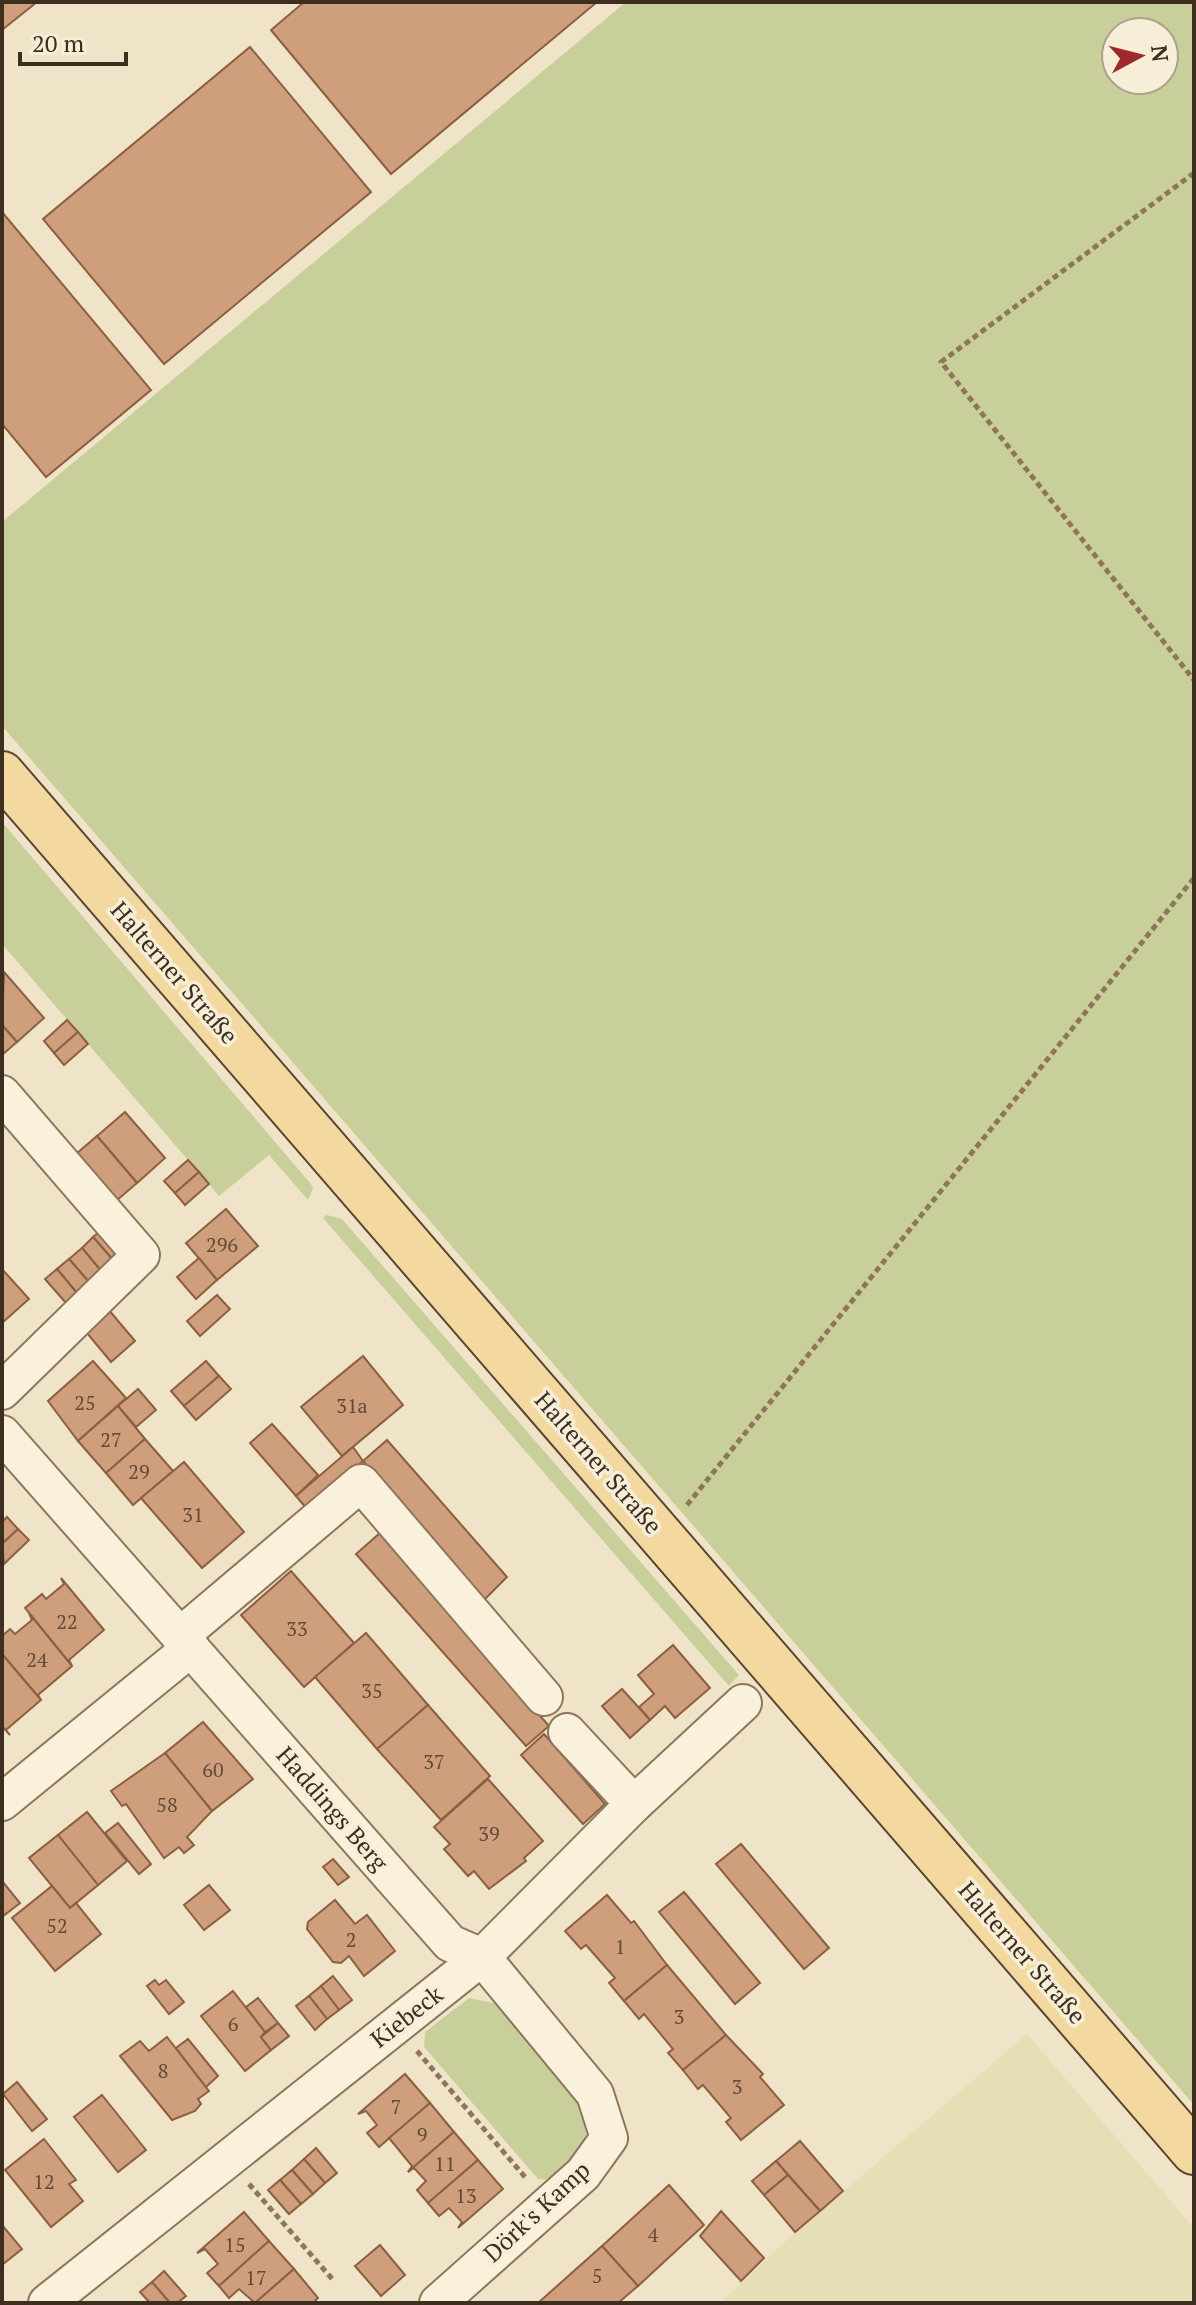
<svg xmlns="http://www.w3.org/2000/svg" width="1196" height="2305" viewBox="0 0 1196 2305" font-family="'PT Serif',serif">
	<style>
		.farmland { fill: #e6deb5 }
		.green { fill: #c9cf9b; fill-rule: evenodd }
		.building { fill: #cf9f7d; stroke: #8d5f41; stroke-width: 2 }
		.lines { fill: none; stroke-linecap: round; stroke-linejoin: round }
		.minor-casing { stroke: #8d765c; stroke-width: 40 }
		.major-casing { stroke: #5b4430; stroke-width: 48 }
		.path { stroke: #8d765c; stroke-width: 5; stroke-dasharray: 6 4; stroke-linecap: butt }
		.minor { stroke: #faf1dc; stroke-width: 36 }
		.major { stroke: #f3d9a0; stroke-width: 44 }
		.labels { text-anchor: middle; stroke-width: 7; stroke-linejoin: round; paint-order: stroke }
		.number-label { font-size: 20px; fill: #624a37 }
		.street-label { font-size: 24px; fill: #3d2e20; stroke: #f7eed8 }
	</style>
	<rect width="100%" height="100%" fill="#f0e4c8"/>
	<path class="farmland" d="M 1027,2034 L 1194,2228 L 1194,2303 L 720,2303 L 780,2246 Z"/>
	<g class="green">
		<path d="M 626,2 L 1194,2 L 1194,2105 L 2,726 L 2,522 ZM 1164,32 L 1164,80 L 1116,80 L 1116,32 Z"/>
		<path d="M 2,822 L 311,1184 L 313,1189 L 308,1200 L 269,1155 L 219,1196 L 2,944 Z"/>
		<path d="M 327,1215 L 342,1219 L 739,1675 L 729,1686 L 323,1218 Z"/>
		<path d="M 469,1998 L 499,2004 L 574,2087 L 588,2127 L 583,2146 L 551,2180 L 538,2179 L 424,2047 L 425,2032 Z"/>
	</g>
	<g class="building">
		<path d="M 2,2 L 37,2 L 2,30 Z"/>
		<path d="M 304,2 L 597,2 L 391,174 L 271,30 Z"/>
		<path d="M 250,47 L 371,192 L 164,364 L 43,219 Z"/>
		<path d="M 2,212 L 151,390 L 46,477 L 2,424 Z"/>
		<path d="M 4,972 L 44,1018 L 17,1042 L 2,1025 Z"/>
		<path d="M 67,1020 L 78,1032 L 54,1053 L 44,1041 Z"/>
		<path d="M 2,1025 L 17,1042 L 2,1055 Z"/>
		<path d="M 78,1032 L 88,1044 L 64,1065 L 54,1053 Z"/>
		<path d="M 125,1112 L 165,1158 L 137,1183 L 97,1136 Z"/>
		<path d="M 97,1136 L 137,1183 L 109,1207 L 69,1160 Z"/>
		<path d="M 188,1160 L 199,1172 L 175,1193 L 164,1181 Z"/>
		<path d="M 199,1172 L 209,1184 L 185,1205 L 175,1193 Z"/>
		<path d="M 226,1209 L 258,1246 L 217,1280 L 186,1243 Z"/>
		<path d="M 105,1227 L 126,1251 L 114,1261 L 93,1237 Z"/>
		<path d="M 93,1237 L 114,1261 L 102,1272 L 82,1248 Z"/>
		<path d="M 82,1248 L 102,1272 L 89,1282 L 69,1259 Z"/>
		<path d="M 199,1258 L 217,1280 L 196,1299 L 177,1277 Z"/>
		<path d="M 69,1259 L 89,1282 L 77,1293 L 57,1269 Z"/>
		<path d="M 2,1269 L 29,1299 L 2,1323 Z"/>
		<path d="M 57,1269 L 77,1293 L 66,1303 L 45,1279 Z"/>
		<path d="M 217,1295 L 230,1309 L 200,1336 L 187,1321 Z"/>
		<path d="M 108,1309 L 135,1341 L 111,1362 L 87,1333 Z"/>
		<path d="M 363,1356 L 403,1405 L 342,1456 L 301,1407 Z"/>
		<path d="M 93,1361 L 126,1398 L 78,1441 L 48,1401 Z"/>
		<path d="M 206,1361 L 219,1376 L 184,1406 L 171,1391 Z"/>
		<path d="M 219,1376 L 231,1389 L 196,1420 L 184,1406 Z"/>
		<path d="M 138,1389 L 156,1410 L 136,1427 L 118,1406 Z"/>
		<path d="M 118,1406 L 145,1439 L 106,1473 L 78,1441 Z"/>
		<path d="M 272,1424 L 318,1475 L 296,1496 L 250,1443 Z"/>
		<path d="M 145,1439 L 173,1471 L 133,1505 L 106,1473 Z"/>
		<path d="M 387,1440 L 507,1577 L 484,1600 L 363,1461 Z"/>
		<path d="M 353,1447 L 363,1461 L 307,1509 L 296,1496 Z"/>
		<path d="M 184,1462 L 244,1532 L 202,1568 L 141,1498 Z"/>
		<path d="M 7,1517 L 18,1529 L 2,1544 L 2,1522 Z"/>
		<path d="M 18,1529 L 29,1540 L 4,1564 L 2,1544 Z"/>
		<path d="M 380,1533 L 549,1726 L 526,1746 L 356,1554 Z"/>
		<path d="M 291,1571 L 354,1643 L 304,1687 L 241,1615 Z"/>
		<path d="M 61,1578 L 104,1630 L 69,1660 L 72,1666 L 25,1608 L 42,1594 L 46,1599 L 64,1584 Z"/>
		<path d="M 29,1613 L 72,1666 L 38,1695 L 41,1700 L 2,1654 L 2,1636 L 10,1629 L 15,1634 L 32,1620 Z"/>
		<path d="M 366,1633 L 428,1705 L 377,1749 L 315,1677 Z"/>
		<path d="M 673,1645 L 710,1688 L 675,1718 L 665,1706 L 650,1720 L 639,1707 L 654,1694 L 638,1675 Z"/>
		<path d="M 2,1654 L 41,1700 L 6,1730 L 10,1735 L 2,1726 Z"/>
		<path d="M 622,1689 L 650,1720 L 630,1738 L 602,1706 Z"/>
		<path d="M 428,1705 L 490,1776 L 441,1820 L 377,1749 Z"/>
		<path d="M 203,1722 L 253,1779 L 212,1811 L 165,1753 Z"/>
		<path d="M 544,1734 L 605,1804 L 583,1824 L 521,1755 Z"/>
		<path d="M 165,1753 L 212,1811 L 187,1837 L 194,1845 L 184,1853 L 179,1847 L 164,1858 L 126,1804 L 122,1806 L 111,1791 Z"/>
		<path d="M 488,1779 L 543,1841 L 524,1858 L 526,1861 L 489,1889 L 474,1871 L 468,1876 L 444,1849 L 450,1844 L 434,1827 Z"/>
		<path d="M 87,1812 L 127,1861 L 98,1885 L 58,1835 Z"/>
		<path d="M 118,1823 L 151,1864 L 139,1874 L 105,1833 Z"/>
		<path d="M 58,1835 L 98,1885 L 70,1908 L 29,1858 Z"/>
		<path d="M 741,1844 L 829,1948 L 804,1969 L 716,1864 Z"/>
		<path d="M 333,1859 L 349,1877 L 338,1885 L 323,1867 Z"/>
		<path d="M 2,1881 L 20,1903 L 2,1917 Z"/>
		<path d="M 209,1885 L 230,1910 L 204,1930 L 184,1905 Z"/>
		<path d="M 52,1886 L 70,1908 L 76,1903 L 101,1934 L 55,1971 L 12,1918 Z"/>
		<path d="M 684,1892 L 760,1983 L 735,2004 L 659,1912 Z"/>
		<path d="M 607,1895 L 631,1923 L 634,1921 L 667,1965 L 624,2001 L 609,1983 L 615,1978 L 586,1945 L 581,1949 L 565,1931 Z"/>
		<path d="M 335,1900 L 355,1924 L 367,1915 L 395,1951 L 364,1976 L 349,1956 L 341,1963 L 333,1962 L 307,1929 L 308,1922 Z"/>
		<path d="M 667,1965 L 726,2035 L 683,2070 L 668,2053 L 673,2049 L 644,2014 L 639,2019 L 624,2001 Z"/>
		<path d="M 333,1976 L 352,2000 L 339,2010 L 321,1986 Z"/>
		<path d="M 155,1980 L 159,1985 L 166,1980 L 184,2002 L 169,2014 L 147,1986 Z"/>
		<path d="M 321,1986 L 339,2010 L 327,2019 L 309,1996 Z"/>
		<path d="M 233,1991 L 265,2032 L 261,2037 L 271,2050 L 245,2071 L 201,2016 Z"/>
		<path d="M 309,1996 L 327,2019 L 315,2030 L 296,2006 Z"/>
		<path d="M 258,1998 L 278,2023 L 265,2032 L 246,2007 Z"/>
		<path d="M 278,2023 L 289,2036 L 271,2050 L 261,2037 Z"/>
		<path d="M 726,2035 L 763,2074 L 760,2077 L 784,2105 L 741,2140 L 726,2122 L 731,2118 L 703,2085 L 698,2089 L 683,2070 Z"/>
		<path d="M 167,2037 L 209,2091 L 198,2099 L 201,2104 L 195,2111 L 172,2120 L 120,2056 L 140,2041 L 149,2051 Z"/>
		<path d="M 188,2039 L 218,2076 L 206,2087 L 176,2048 Z"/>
		<path d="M 405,2074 L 430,2103 L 379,2147 L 367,2133 L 377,2125 L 366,2111 L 358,2114 Z"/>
		<path d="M 17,2082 L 47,2119 L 32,2131 L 3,2094 Z"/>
		<path d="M 102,2095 L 146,2150 L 118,2172 L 74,2117 Z"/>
		<path d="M 430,2103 L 454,2132 L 408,2172 L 412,2166 L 389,2138 Z"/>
		<path d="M 454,2132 L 478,2160 L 428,2203 L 417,2190 L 426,2181 L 414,2168 L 408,2172 Z"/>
		<path d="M 44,2139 L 76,2180 L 69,2184 L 83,2201 L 51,2227 L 5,2170 Z"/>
		<path d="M 800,2141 L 843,2191 L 820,2211 L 776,2161 Z"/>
		<path d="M 316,2148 L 337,2173 L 325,2183 L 304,2159 Z"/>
		<path d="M 304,2159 L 325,2183 L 313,2194 L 292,2170 Z"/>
		<path d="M 478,2160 L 503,2189 L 458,2228 L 462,2222 L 449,2208 L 439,2216 L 428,2203 Z"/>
		<path d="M 776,2161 L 788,2175 L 764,2195 L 752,2181 Z"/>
		<path d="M 292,2170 L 313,2194 L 301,2204 L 280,2180 Z"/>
		<path d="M 788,2175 L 820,2211 L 795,2232 L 764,2195 Z"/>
		<path d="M 280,2180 L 301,2204 L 289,2214 L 268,2190 Z"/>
		<path d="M 669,2185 L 704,2225 L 638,2286 L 602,2246 Z"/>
		<path d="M 721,2211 L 764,2258 L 741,2281 L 700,2236 Z"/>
		<path d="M 244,2212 L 269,2241 L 219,2286 L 207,2273 L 218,2264 L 205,2249 L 197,2253 Z"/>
		<path d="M 2,2225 L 22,2249 L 2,2265 Z"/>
		<path d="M 269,2241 L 294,2269 L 255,2303 L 239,2289 L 229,2298 L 219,2286 Z"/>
		<path d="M 380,2245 L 405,2275 L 381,2296 L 355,2266 Z"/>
		<path d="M 602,2246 L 638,2286 L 618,2303 L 538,2303 Z"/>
		<path d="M 294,2269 L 318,2298 L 313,2303 L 255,2303 Z"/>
		<path d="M 164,2271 L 186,2296 L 177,2303 L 170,2303 L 152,2282 Z"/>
		<path d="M 152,2282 L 170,2303 L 150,2303 L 140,2292 Z"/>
	</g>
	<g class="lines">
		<defs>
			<g id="minor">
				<path d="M 2,1094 L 141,1255 L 2,1391"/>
				<path d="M 2,1434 L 450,1943 L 482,1957 L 595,2094 L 609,2138 L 583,2174 L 438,2303"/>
				<path d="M 180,1636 L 361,1483 L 544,1697"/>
				<path d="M 567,1732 L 634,1804"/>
				<path d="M 2,1802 L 191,1648"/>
				<path d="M 47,2303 L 482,1957 L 634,1804 L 743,1703"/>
			</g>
			<path id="major" d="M 2,774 L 1194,2152"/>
		</defs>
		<use href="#minor" class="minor-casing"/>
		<use href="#major" class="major-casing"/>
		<g class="path">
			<path d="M 1194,173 L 941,362 L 1194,680"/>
			<path d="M 687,1505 L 1194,878"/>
			<path d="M 417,2051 L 525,2177"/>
			<path d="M 249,2184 L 334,2281"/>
		</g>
		<use href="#minor" class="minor"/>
		<use href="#major" class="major"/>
	</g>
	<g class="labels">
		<g class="number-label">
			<text x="222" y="1252">296</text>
			<text x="85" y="1410">25</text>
			<text x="352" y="1413">31a</text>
			<text x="111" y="1447">27</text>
			<text x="139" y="1479">29</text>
			<text x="193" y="1522">31</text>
			<text x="67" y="1629">22</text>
			<text x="297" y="1636">33</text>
			<text x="37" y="1667">24</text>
			<text x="372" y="1698">35</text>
			<text x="434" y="1769">37</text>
			<text x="213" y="1777">60</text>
			<text x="167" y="1812">58</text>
			<text x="489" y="1841">39</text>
			<text x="57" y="1933">52</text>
			<text x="351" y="1947">2</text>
			<text x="620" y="1954">1</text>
			<text x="679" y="2024">3</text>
			<text x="233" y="2031">6</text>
			<text x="163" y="2078">8</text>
			<text x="737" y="2094">3</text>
			<text x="396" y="2114">7</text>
			<text x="422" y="2142">9</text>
			<text x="445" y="2171">11</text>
			<text x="44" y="2189">12</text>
			<text x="466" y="2203">13</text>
			<text x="653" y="2242">4</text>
			<text x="235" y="2252">15</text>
			<text x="597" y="2283">5</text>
			<text x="256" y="2285">17</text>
		</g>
		<g class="street-label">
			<text transform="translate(174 973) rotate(49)" y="8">Halterner Straße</text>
			<text transform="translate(598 1463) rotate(49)" y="8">Halterner Straße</text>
			<text transform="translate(332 1809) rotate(49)" y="8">Haddings Berg</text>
			<text transform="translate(1022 1953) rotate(49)" y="8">Halterner Straße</text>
			<text transform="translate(407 2017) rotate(-38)" y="8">Kiebeck</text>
			<text transform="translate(537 2212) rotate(-43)" y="8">Dörk's Kamp</text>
		</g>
	</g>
	<rect width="1196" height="2305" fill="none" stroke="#3d2e20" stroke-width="8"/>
	<g transform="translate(1140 56) rotate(83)"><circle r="38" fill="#f7eed8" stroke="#ada18e" stroke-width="2"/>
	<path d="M0-6L14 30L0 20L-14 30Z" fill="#9e2a2b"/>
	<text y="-12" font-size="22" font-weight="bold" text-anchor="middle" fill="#3d2e20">N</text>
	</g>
	<path d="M20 52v12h106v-12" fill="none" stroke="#3d2e20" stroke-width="4"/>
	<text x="32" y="52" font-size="24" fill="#3d2e20" stroke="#f7eed8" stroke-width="6" paint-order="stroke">20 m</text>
</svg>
